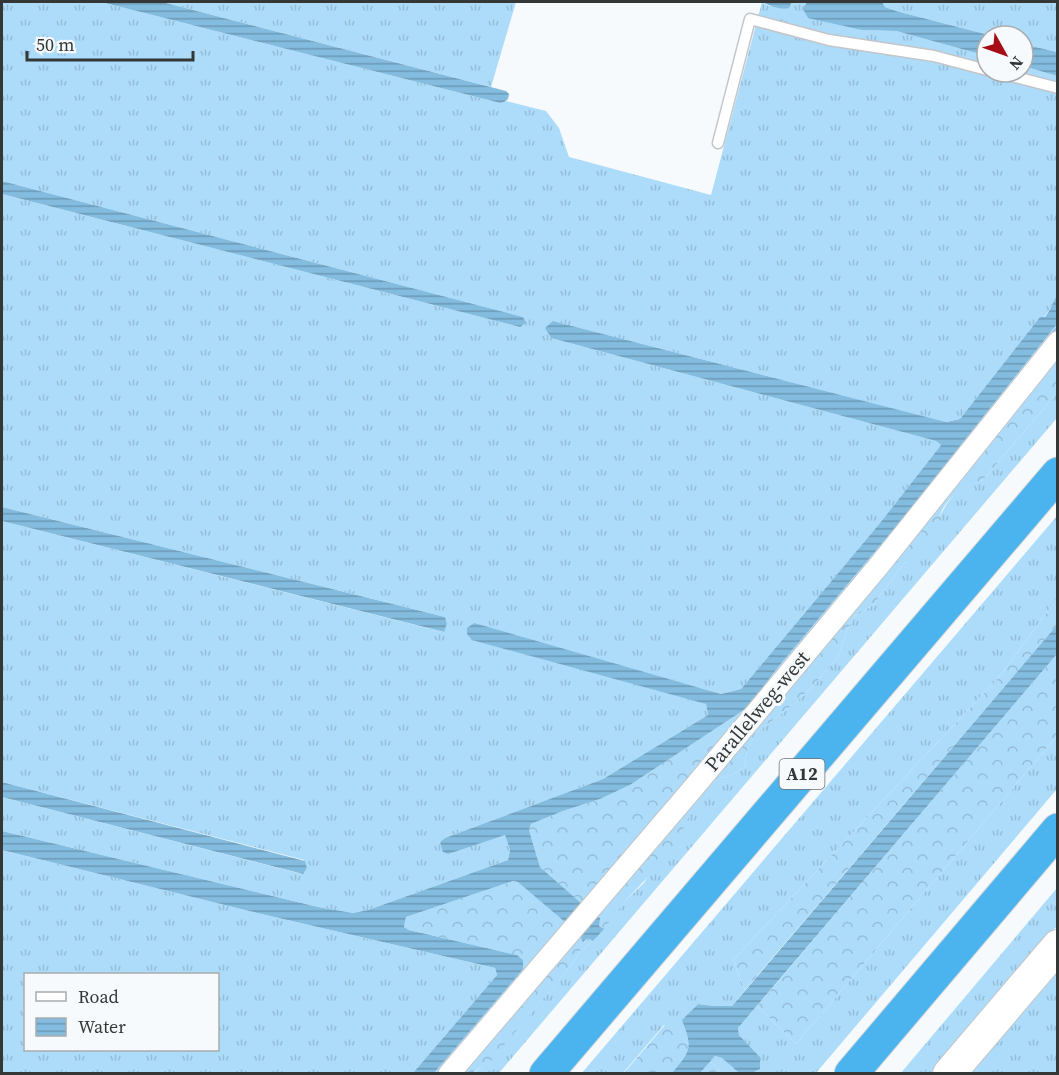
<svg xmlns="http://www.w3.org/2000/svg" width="1059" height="1075" viewBox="0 0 1059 1075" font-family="'Source Serif 4',serif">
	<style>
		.grass { fill: url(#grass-tufts); fill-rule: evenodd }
		.forest { fill: url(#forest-crowns) }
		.water { fill: url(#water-rules) }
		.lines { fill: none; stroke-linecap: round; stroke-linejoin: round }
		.lane-casing { stroke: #c3c6c9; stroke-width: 13 }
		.street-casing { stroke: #c3c6c9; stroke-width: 23 }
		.secondary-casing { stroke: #c3c6c9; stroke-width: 34 }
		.highway-casing { stroke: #d7d7d7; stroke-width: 35 }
		.lane { stroke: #fff; stroke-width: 10 }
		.street { stroke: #fff; stroke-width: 21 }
		.secondary { stroke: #fff; stroke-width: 32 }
		.highway { stroke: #4bb4ee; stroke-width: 33 }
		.labels { text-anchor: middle; stroke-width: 6; stroke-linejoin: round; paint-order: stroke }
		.shield { fill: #f6fafc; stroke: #6f7272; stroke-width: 1.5 }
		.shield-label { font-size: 18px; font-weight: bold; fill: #353737 }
		.street-label { font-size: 20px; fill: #353737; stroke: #f6fafc }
	</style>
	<defs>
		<pattern id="grass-tufts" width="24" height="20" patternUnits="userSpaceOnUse" patternTransform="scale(1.5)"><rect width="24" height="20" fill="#acdcfa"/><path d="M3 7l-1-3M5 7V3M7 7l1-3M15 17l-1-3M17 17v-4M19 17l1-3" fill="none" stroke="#95bdd7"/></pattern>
		<pattern id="forest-crowns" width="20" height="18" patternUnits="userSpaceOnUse" patternTransform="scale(1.5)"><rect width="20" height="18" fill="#acdcfa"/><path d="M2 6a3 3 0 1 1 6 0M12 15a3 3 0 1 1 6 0" fill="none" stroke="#95bdd7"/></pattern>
		<pattern id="water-rules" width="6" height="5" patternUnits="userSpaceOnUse" patternTransform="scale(1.5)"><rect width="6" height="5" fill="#83bcdf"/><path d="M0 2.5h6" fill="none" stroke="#6c9ab6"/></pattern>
	</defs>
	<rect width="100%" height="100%" fill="#f6fafc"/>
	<g class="grass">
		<path d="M 2,2 L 101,2 L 500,103 L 506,101 L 546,111 L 559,128 L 569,157 L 711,195 L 762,2 L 769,6 L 791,5 L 792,2 L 807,2 L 805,3 L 862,30 L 896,31 L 987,56 L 987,72 L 1023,72 L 1023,66 L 1057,76 L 1057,295 C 1052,303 1051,310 1044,317 L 1040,317 L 960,419 L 945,422 L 553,321 L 548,334 L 551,338 L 936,441 L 941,445 L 880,523 L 741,689 L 721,694 L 474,624 L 706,704 L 708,715 L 603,779 L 445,838 L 440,842 L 489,839 L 505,835 L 510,850 L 508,860 L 368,910 L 353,913 L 318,907 L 2,831 L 2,797 L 302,874 L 307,868 L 304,860 L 2,782 L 2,521 L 443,632 L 447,625 L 445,617 L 2,507 L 2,194 L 520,327 L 523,317 L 2,181 Z"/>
		<path d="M 162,2 L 516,2 L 491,87 Z"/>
		<path d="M 882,2 L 1057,2 L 1057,52 L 1023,44 L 1023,36 L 993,36 L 896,11 L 885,7 Z"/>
		<path d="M 1057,393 L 1057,418 L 499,1073 L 472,1074 L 490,1061 L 574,962 L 580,951 L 593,941 L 626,900 L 644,883 L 699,797 L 719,778 C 729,778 737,773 745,766 L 747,749 L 756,733 L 789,708 L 813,686 L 838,657 L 847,630 L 855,616 L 873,605 L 905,562 L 911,563 C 919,550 929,537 936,523 C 949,499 954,488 983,480 Z"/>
		<path d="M 1057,516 L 1057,596 L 1050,608 L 999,677 L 733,960 L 745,990 L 732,1006 L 714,1006 L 698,1004 L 683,1020 L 689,1038 L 689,1044 L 664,1025 L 623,1073 L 581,1074 Z"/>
		<path d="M 1057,736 L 1057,789 L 816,1073 L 752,1073 L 760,1069 L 760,1057 L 739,1035 L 738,1028 L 757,1006 L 796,1044 Z"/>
		<path d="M 2,850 L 249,911 L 495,968 L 497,975 L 413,1073 L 2,1074 ZM 26,974 L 218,974 L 218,1050 L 26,1050 Z"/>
		<path d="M 1057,888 L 1057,926 L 933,1073 L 900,1074 Z"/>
		<path d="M 1057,969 L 1057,1073 L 969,1073 Z"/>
		<path d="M 715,1056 L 722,1058 L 739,1073 L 722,1073 L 710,1061 Z"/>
	</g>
	<g class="forest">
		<path d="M 1057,324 L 1057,393 L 983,480 C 955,488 935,507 937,537 L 921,556 L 911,564 L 905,562 L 873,605 L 855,616 L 847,630 L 838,657 L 813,686 L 789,708 L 756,733 L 747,749 L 745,766 C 737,773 729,778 719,778 L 699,797 L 670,854 L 626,900 L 604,929 L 599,926 L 596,916 L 540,867 L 529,830 L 531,824 L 563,811 L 600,799 L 630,785 L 747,708 L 779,666 L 894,529 Z"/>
		<path d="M 1057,596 L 1057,625 L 745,990 L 733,960 L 999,677 L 1050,608 Z"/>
		<path d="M 1057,654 L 1057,736 L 796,1044 L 757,1006 Z"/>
		<path d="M 513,881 L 519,882 L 579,934 L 584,942 L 588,937 L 593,941 L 580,951 L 574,962 L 490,1062 L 472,1073 L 434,1073 L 522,969 L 523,960 L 517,955 L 409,930 L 404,927 L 406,917 Z"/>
		<path d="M 665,1025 L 689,1044 L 688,1055 L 672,1073 L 623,1074 Z"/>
		<path d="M 710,1061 L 722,1073 L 700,1073 Z"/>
	</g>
	<g class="water">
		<path d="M 101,2 L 162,2 L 506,91 L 509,94 L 508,99 L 504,102 L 500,103 Z"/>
		<path d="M 763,2 L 792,2 L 789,8 C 780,10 770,6 763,2 Z"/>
		<path d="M 807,2 L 842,3 L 882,2 L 885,7 L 896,11 L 993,36 L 987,36 L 987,56 L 896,31 L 862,30 L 808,18 L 803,9 Z"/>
		<path d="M 1023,44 L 1057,52 L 1057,76 L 1023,66 Z"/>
		<path d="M 2,181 L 523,317 L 526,323 L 520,327 L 2,194 Z"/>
		<path d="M 1057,295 L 1057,324 L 894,529 L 779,666 L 747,708 L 630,785 L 600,799 L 563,811 L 531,824 L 529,830 L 540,867 L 596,916 L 600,918 L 599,926 L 604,929 L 593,941 L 588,938 L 583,942 L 579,934 L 518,882 L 513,881 L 406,917 L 404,927 L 409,930 L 517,955 L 523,960 L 523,969 L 434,1073 L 413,1073 L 497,975 L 495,968 L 249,911 L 2,850 L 2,831 L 318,907 L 353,913 L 368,910 L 508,860 L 510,850 L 505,835 L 448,854 L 443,852 L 440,842 L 445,838 L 603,779 L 708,715 L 706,704 L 472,640 L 467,634 L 467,628 L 474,623 L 721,694 L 741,689 L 880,523 L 941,445 L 936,441 L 551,338 L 545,328 L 553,321 L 946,422 L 960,419 L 1040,317 L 1045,317 C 1051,310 1052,303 1057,295 Z"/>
		<path d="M 2,507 L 445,617 L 447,624 L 444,632 L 2,521 Z"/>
		<path d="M 1057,625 L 1057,654 L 738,1028 L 739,1035 L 760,1057 L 760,1069 L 752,1073 L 739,1073 L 722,1058 L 715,1056 L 700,1073 L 672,1073 C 691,1051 693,1048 682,1020 L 698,1004 L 714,1006 L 732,1006 Z"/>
		<path d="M 2,782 L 305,861 L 307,868 L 303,874 L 2,797 Z"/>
	</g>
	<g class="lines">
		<defs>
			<g id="lane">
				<path d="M 996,72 L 1058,88"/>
				<path d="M 718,143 L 750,19 L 829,40 L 934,56 L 987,70"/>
			</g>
			<path id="street" d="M 449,1074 L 695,786 L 881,563 L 1058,342"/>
			<path id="secondary" d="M 949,1074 L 1058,946"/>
			<g id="highway">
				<path d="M 546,1074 L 1058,474"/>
				<path d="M 851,1074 L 1058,830"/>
			</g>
		</defs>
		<use href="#lane" class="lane-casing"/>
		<use href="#street" class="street-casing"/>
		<use href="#secondary" class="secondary-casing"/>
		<use href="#highway" class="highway-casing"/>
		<use href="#lane" class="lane"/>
		<use href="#street" class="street"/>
		<use href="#secondary" class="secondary"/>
		<use href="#highway" class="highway"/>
	</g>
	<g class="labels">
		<rect class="shield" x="779.5" y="759" width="45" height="30" rx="4.5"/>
		<g class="shield-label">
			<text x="802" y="780">A12</text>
		</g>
		<g class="street-label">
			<text transform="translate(757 711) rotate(-50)" y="7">Parallelweg-west</text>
		</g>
	</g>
	<rect width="1059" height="1075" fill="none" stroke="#353737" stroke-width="6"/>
	<rect x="24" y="973" width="195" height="78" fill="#f6fafc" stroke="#a9acad" stroke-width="1.5"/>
	<rect x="36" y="992" width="30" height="9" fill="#ffffff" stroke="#a9acad" stroke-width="1.5"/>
	<text x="78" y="1003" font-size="18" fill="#353737">Road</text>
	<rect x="36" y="1018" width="30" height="18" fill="url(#water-rules)" stroke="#a9acad" stroke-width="1.5"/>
	<text x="78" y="1033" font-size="18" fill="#353737">Water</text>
	<g transform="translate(1005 54) rotate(130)"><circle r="28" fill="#f6fafc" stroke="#a9acad" stroke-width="1.5"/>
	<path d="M0-4.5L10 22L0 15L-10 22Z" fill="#a50e17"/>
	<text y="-9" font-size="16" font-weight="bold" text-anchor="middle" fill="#353737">N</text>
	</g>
	<path d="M27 51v9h166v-9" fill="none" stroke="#353737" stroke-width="3"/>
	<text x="36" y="51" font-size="18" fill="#353737" stroke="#f6fafc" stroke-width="4.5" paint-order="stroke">50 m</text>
</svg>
